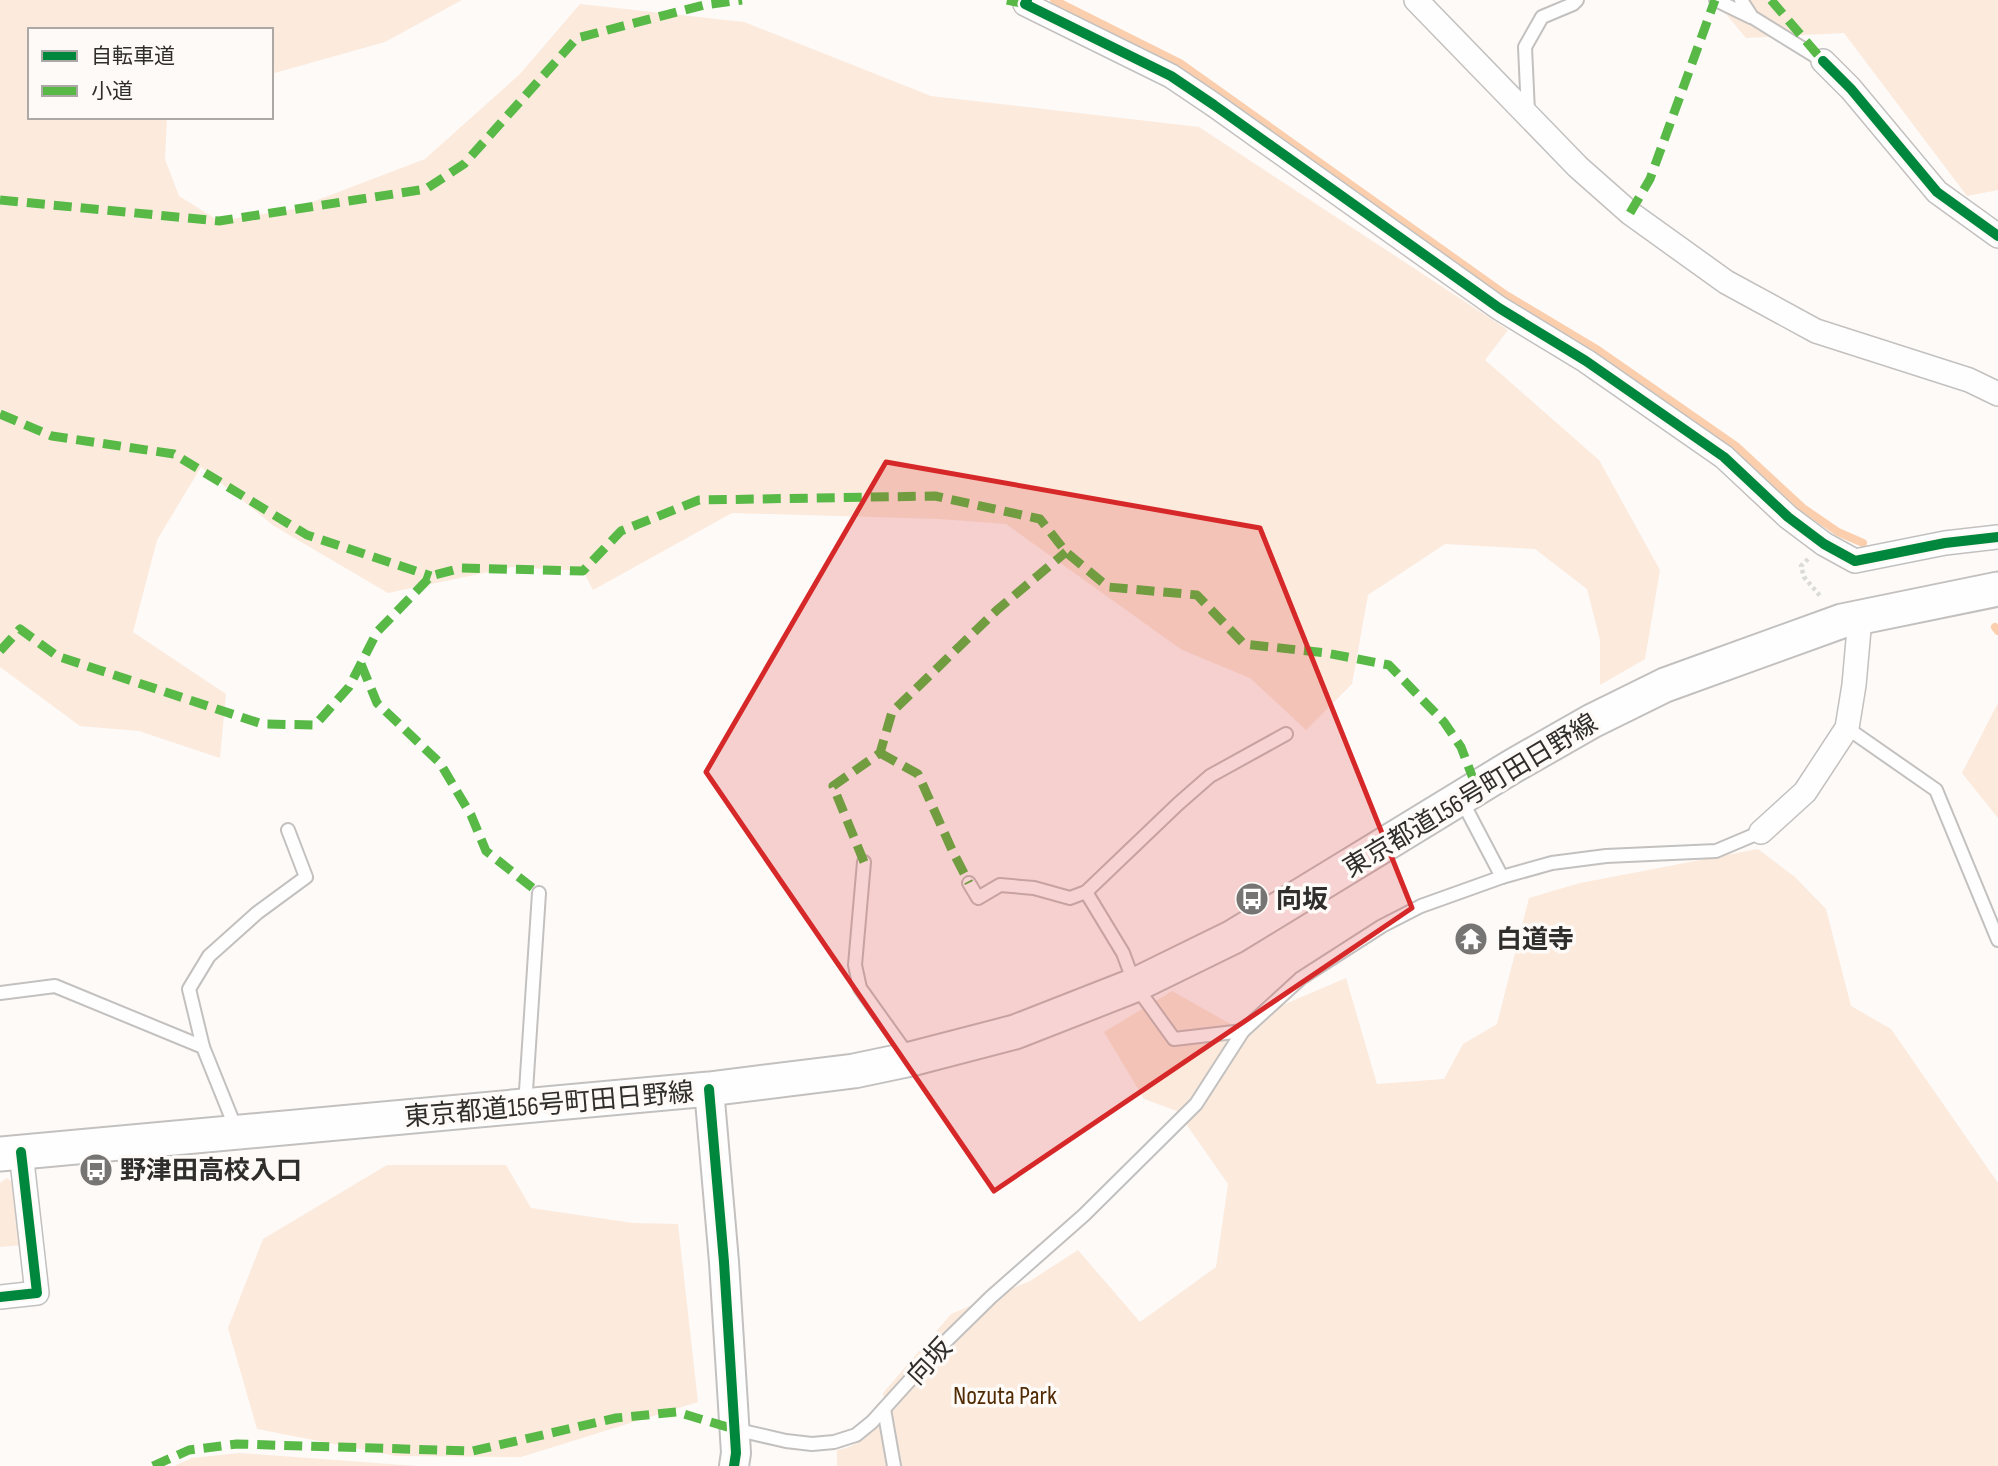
<svg xmlns="http://www.w3.org/2000/svg" width="1998" height="1466" viewBox="0 0 1998 1466" font-family="'Sofia Sans Condensed','Noto Sans JP',sans-serif">
	<style>
		.green { fill: #fceadd }
		.lines { fill: none; stroke-linecap: round; stroke-linejoin: round }
		.stream { stroke: #fbcfad; stroke-width: 8 }
		.service-casing { stroke: #c3c1bf; stroke-width: 16 }
		.minor-casing { stroke: #c3c1bf; stroke-width: 26 }
		.tertiary-casing { stroke: #c3c1bf; stroke-width: 32 }
		.secondary-casing { stroke: #c3c1bf; stroke-width: 37 }
		.path { stroke: #dadad9; stroke-width: 4.5; stroke-dasharray: 3.5 3.5; stroke-linecap: butt }
		.service { stroke: #fffefe; stroke-width: 12 }
		.minor { stroke: #fffefe; stroke-width: 23 }
		.tertiary { stroke: #fffefe; stroke-width: 28 }
		.secondary { stroke: #fffefe; stroke-width: 33 }
		.quiet { stroke: #58b947; stroke-width: 9; stroke-dasharray: 18 9; stroke-linecap: butt }
		.cycleway-casing { stroke: #fefaf7; stroke-width: 15 }
		.cycleway { stroke: #00873e; stroke-width: 10 }
		.marked { fill: #d62828; fill-opacity: 0.2; stroke: #d62828; stroke-width: 5; stroke-linejoin: round }
		.labels { text-anchor: middle; stroke-width: 7; stroke-linejoin: round; paint-order: stroke }
		.street-label { font-size: 26px; fill: #2f2e2c; stroke: #fefaf7 }
		.poi-label { font-size: 26px; font-weight: bold; fill: #2f2e2c; stroke: #fefaf7; text-anchor: start }
		.park-label { font-size: 26px; fill: #512b04; stroke: #fefaf7 }
	</style>
	<rect width="100%" height="100%" fill="#fdfaf8"/>
	<g class="green">
		<path d="M 0,0 L 462,0 L 385,42 L 271,74 L 271,30 L 30,30 L 30,117 L 167,117 L 165,159 L 179,196 L 219,221 L 294,209 L 425,159 L 520,74 L 580,4 L 744,22 L 931,96 L 1199,127 L 1508,330 L 1485,360 L 1599,460 L 1660,570 L 1645,659 L 1600,685 L 1600,640 L 1587,589 L 1535,549 L 1445,544 L 1368,595 L 1352,684 L 1306,730 L 1250,678 L 1182,650 L 1006,524 L 939,519 L 732,513 L 593,590 L 583,571 L 512,567 L 388,593 L 274,526 L 201,467 L 157,540 L 133,632 L 226,694 L 220,758 L 139,731 L 80,726 L 0,667 Z"/>
		<path d="M 1714,0 L 1998,0 L 1998,190 L 1967,196 L 1844,33 L 1746,38 Z"/>
		<path d="M 1998,703 L 1998,818 L 1962,773 Z"/>
		<path d="M 1758,849 L 1795,877 L 1826,909 L 1851,1006 L 1891,1029 L 1998,1183 L 1998,1466 L 892,1466 L 883,1393 L 951,1314 L 1030,1281 L 1078,1250 L 1140,1322 L 1216,1267 L 1228,1184 L 1177,1111 L 1144,1099 L 1104,1032 L 1172,991 L 1234,1026 L 1346,978 L 1377,1084 L 1444,1079 L 1463,1044 L 1497,1024 L 1529,898 L 1580,883 Z"/>
		<path d="M 387,1165 L 506,1165 L 531,1208 L 633,1223 L 678,1224 L 698,1402 L 521,1457 L 396,1456 L 257,1429 L 228,1328 L 263,1239 Z"/>
		<path d="M 7,1178 L 15,1184 L 22,1245 L 0,1247 L 0,1183 Z"/>
		<path d="M 882,1423 L 888,1466 L 837,1466 L 837,1450 C 855,1448 869,1435 882,1423 Z"/>
		<path d="M 239,1453 L 417,1466 L 174,1466 L 192,1458 Z"/>
	</g>
	<g class="lines">
		<g class="stream">
			<path d="M 1054,0 L 1180,63 L 1506,295 L 1598,350 L 1736,446 L 1803,508 L 1838,532 L 1863,543"/>
			<path d="M 1995,627 L 1998,631"/>
		</g>
		<defs>
			<g id="service">
				<path d="M 1716,0 L 1751,17"/>
				<path d="M 1741,0 L 1752,17 L 1823,61"/>
				<path d="M 1528,112 L 1525,47 L 1542,17 L 1573,4 L 1577,0"/>
				<path d="M 1847,728 L 1936,790 L 1998,940"/>
				<path d="M 1461,799 L 1502,877"/>
				<path d="M 864,862 L 855,965 L 860,988 L 910,1058"/>
				<path d="M 969,883 L 978,898 L 1000,885 L 1034,888 L 1070,898 L 1086,892 L 1178,804 L 1210,776 L 1286,734"/>
				<path d="M 1086,892 L 1123,953 L 1135,985 L 1174,1039 L 1243,1031"/>
				<path d="M 0,993 L 55,986 L 203,1047 L 236,1129"/>
				<path d="M 203,1047 L 189,989 L 209,956 L 257,913 L 306,877 L 288,830"/>
				<path d="M 525,1106 L 539,893"/>
				<path d="M 884,1409 L 894,1466"/>
				<path d="M 734,1429 L 786,1441 L 812,1444 L 834,1442 L 856,1435 L 872,1422 L 939,1348 L 991,1297 L 1084,1215 L 1196,1104 L 1243,1031 L 1301,978 L 1382,926 L 1421,906 L 1502,877 L 1552,863 L 1606,856 L 1716,851 L 1761,832"/>
			</g>
			<g id="minor">
				<path d="M 1027,0 L 1025,4 L 1171,76 L 1214,105 L 1499,308 L 1586,361 L 1724,457 L 1788,517 L 1824,544 L 1855,561 L 1945,543 L 1998,537"/>
				<path d="M 1416,0 L 1578,167 L 1630,213 L 1726,282 L 1816,331 L 1969,380 L 1998,394"/>
				<path d="M 1823,61 L 1851,89 L 1937,192 L 1998,236"/>
				<path d="M 1761,832 L 1805,792 L 1847,728 L 1854,685 L 1860,618"/>
				<path d="M 0,1297 L 37,1293 L 21,1152"/>
			</g>
			<path id="tertiary" d="M 709,1089 L 724,1262 L 736,1453 L 734,1466"/>
			<path id="secondary" d="M 0,1154 L 709,1089 L 854,1071 L 911,1059 L 1015,1032 L 1135,985 L 1233,937 L 1513,766 L 1592,721 L 1665,685 L 1842,621 L 1998,589"/>
		</defs>
		<use href="#service" class="service-casing"/>
		<use href="#minor" class="minor-casing"/>
		<use href="#tertiary" class="tertiary-casing"/>
		<use href="#secondary" class="secondary-casing"/>
		<path class="path" d="M 1808,559 L 1801,566 L 1804,577 L 1821,597"/>
		<use href="#service" class="service"/>
		<use href="#minor" class="minor"/>
		<use href="#tertiary" class="tertiary"/>
		<use href="#secondary" class="secondary"/>
		<g class="quiet">
			<path d="M 1007,0 L 1025,4"/>
			<path d="M 1771,0 L 1823,61"/>
			<path d="M 0,200 L 219,221 L 426,189 L 464,164 L 577,38 L 704,5 L 742,0"/>
			<path d="M 1630,213 L 1650,179 L 1715,0"/>
			<path d="M 0,414 L 52,436 L 174,454 L 307,535 L 431,576"/>
			<path d="M 0,651 L 20,629 L 57,656 L 262,724 L 315,725 L 349,687 L 377,632 L 431,576 L 461,568 L 583,571 L 621,531 L 699,500 L 935,496 L 1040,519 L 1066,552 L 1108,587 L 1197,595 L 1244,644 L 1326,653 L 1389,665 L 1444,722 L 1461,747 L 1477,789"/>
			<path d="M 361,664 L 377,703 L 440,763 L 471,815 L 486,851 L 539,893"/>
			<path d="M 880,753 L 918,774 L 952,850 L 969,883"/>
			<path d="M 864,862 L 833,786 L 880,753 L 892,712 L 997,610 L 1066,552"/>
			<path d="M 153,1466 L 189,1450 L 237,1444 L 473,1451 L 616,1418 L 677,1412 L 734,1429"/>
		</g>
		<defs>
			<g id="cycleway">
				<path d="M 1027,0 L 1025,4 L 1171,76 L 1214,105 L 1499,308 L 1586,361 L 1724,457 L 1788,517 L 1824,544 L 1855,561 L 1945,543 L 1998,537"/>
				<path d="M 1823,61 L 1851,89 L 1937,192 L 1998,236"/>
				<path d="M 709,1089 L 724,1262 L 736,1453 L 734,1466"/>
				<path d="M 0,1297 L 37,1293 L 21,1152"/>
			</g>
		</defs>
		<use href="#cycleway" class="cycleway-casing"/>
		<use href="#cycleway" class="cycleway"/>
	</g>
	<path class="marked" d="M 886,462 L 1260,528 L 1412,908 L 994,1191 L 706,772 Z"/>
	<defs>
		<symbol id="bus-disc" viewBox="-11 -11 22 22"><circle r="9.5" fill="#777573" stroke="#fefaf7"/><path d="M-5-6H5V4H4V6H2V4H-2V6H-4V4H-5ZM-3.5-4V0h7V-4ZM-3.5 1.2v1.5H-2V1.2ZM2 1.2v1.5H3.5V1.2Z" fill="#fff"/></symbol>
		<symbol id="temple-disc" viewBox="-11 -11 22 22"><circle r="9.5" fill="#777573" stroke="#fefaf7"/><path d="M0-6L5-2H3V0L6.5 2.5H4V6H1.5V3h-3V6H-4V2.5H-6.5L-3 0V-2H-5Z" fill="#fff"/></symbol>
	</defs>
	<g fill-rule="evenodd">
		<use href="#bus-disc" x="1233" y="880" width="38" height="38"/>
		<use href="#temple-disc" x="1452" y="920" width="38" height="38"/>
		<use href="#bus-disc" x="77" y="1151" width="38" height="38"/>
	</g>
	<g class="labels">
		<g class="street-label">
			<text transform="translate(1470 795) rotate(-31)" y="9">東京都道156号町田日野線</text>
			<text transform="translate(549 1104) rotate(-5)" y="9">東京都道156号町田日野線</text>
			<text transform="translate(929 1361) rotate(-47)" y="9">向坂</text>
		</g>
		<g class="poi-label">
			<text x="1276" y="908">向坂</text>
			<text x="1496" y="948">白道寺</text>
			<text x="120" y="1179">野津田高校入口</text>
		</g>
		<g class="park-label">
			<text x="1005" y="1404">Nozuta Park</text>
		</g>
	</g>
	<rect x="28" y="28" width="245" height="91" fill="#fefaf7" stroke="#aba8a6" stroke-width="2"/>
	<rect x="42" y="51" width="35" height="10" fill="#00873e" stroke="#aba8a6" stroke-width="2"/>
	<text x="91" y="63" font-size="21" fill="#2f2e2c">自転車道</text>
	<rect x="42" y="86" width="35" height="10" fill="#58b947" stroke="#aba8a6" stroke-width="2"/>
	<text x="91" y="98" font-size="21" fill="#2f2e2c">小道</text>
</svg>
